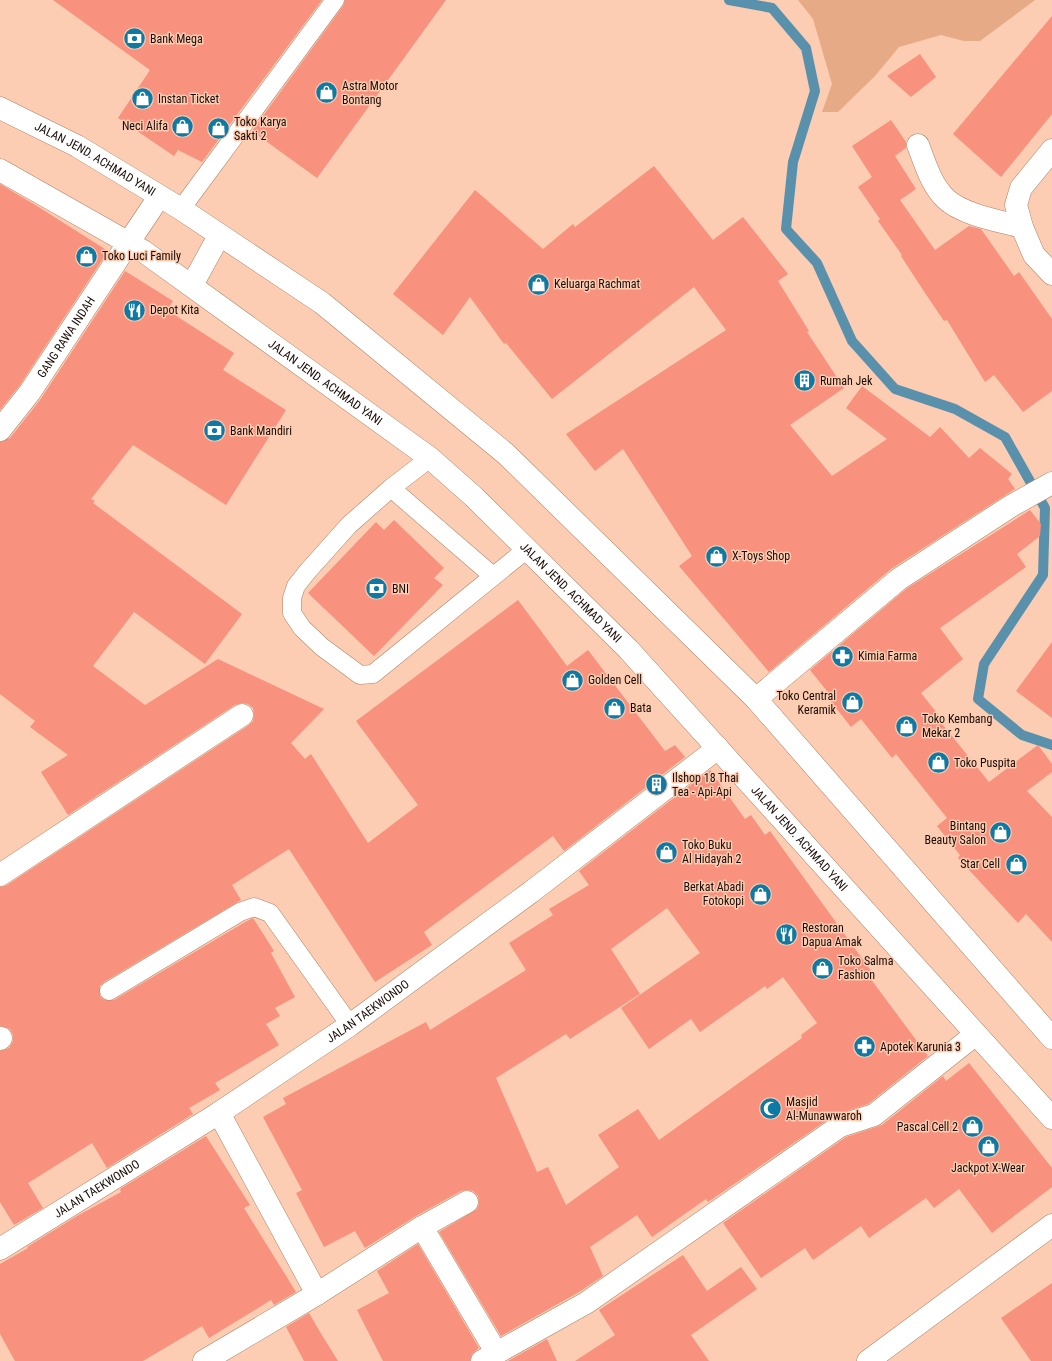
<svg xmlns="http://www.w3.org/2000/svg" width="1052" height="1361" viewBox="0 0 1052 1361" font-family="'Roboto Condensed',sans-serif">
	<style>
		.green { fill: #e7aa86 }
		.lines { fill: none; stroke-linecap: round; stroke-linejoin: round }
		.stream { stroke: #5991ad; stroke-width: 10 }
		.building { fill: #f8917d; fill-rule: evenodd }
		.service-casing { stroke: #ae8369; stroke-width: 19 }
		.minor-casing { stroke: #ae8369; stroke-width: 23 }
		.tertiary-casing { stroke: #ae8369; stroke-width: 23 }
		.service { stroke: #fff; stroke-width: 18 }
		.minor { stroke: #fff; stroke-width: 22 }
		.tertiary { stroke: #fff; stroke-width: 22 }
		.labels { text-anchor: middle; stroke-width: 3; stroke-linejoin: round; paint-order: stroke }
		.poi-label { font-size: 12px; fill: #190a03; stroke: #fccdb2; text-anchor: start }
		.street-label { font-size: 12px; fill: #190a03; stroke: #fccdb2 }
	</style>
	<rect width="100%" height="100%" fill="#fccdb2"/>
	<path class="green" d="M 798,0 L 1035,0 L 980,41 L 964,41 L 941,35 L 899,47 L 875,76 L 838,112 L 822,112 L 832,84 L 813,19 Z"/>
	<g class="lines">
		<path class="stream" d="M 729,0 L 772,8 L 806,48 L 815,91 L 793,162 L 786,229 L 817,263 L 852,341 L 895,389 L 955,409 L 1005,437 L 1045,508 L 1043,575 L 984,664 L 978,699 L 1022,735 L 1052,745"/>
	</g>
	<g class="building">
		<path d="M 53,0 L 322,0 L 202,162 L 178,150 L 174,156 L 118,118 L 150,70 Z"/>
		<path d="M 345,0 L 446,0 L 317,178 L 252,131 L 343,6 Z"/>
		<path d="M 1052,16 L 1052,114 L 1001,177 L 953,134 Z"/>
		<path d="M 920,54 L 936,77 L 911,97 L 887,76 Z"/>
		<path d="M 891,120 L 906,142 L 906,148 L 895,156 L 916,189 L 900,200 L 935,250 L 969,226 L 981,229 L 1014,276 L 1019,272 L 1052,319 L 1052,391 L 1023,412 L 994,375 L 985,382 L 947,320 L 944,321 L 925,293 L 901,256 L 902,255 L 878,221 L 880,219 L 858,187 L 872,177 L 852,146 Z"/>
		<path d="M 654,166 L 713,240 L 743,217 L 788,274 L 778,281 L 809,331 L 807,332 L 844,388 L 790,425 L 832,476 L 887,439 L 846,408 L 862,386 L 930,437 L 940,427 L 969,458 L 980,448 L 1012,474 L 1008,479 L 1015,489 L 891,569 L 769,672 L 679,566 L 692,556 L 623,449 L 595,471 L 566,434 L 726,330 L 694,287 L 552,399 L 506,343 L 504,344 L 470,297 L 443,335 L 393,294 L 475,190 L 543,249 L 573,224 L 575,227 Z"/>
		<path d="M 0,184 L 37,206 L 108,251 L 20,385 L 0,410 Z"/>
		<path d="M 125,271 L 173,301 L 167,310 L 234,353 L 223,370 L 286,410 L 226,505 L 133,445 L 91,499 L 95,501 L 93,503 L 242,614 L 205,664 L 134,612 L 93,666 L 145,705 L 218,659 L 324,709 L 291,743 L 305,759 L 311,754 L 368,843 L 418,805 L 356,721 L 518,600 L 567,666 L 588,650 L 665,751 L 675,745 L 685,757 L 564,851 L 553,836 L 424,932 L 432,945 L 375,982 L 289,849 L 232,885 L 241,900 L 104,982 L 100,986 L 100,996 L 104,1000 L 114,1000 L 245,922 L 253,918 L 274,951 L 271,953 L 295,997 L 275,1008 L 280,1016 L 266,1024 L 279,1045 L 215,1083 L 220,1090 L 189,1108 L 193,1114 L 107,1168 L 92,1143 L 28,1183 L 43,1208 L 14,1225 L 0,1202 L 0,1051 L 9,1048 L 13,1041 L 13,1035 L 10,1029 L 0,1026 L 0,887 L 7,885 L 249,725 L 253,721 L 254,715 L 253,708 L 248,704 L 242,703 L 235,705 L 68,815 L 41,772 L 68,755 L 30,727 L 35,721 L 0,694 L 0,442 L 10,438 L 40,400 Z"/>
		<path d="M 1030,510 L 1041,524 L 1040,536 L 1017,554 L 1026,567 L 940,628 L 963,659 L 921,693 L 941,718 L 939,720 L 989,782 L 1038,745 L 1052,764 L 1052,772 L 1027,791 L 1052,817 L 1052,942 L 1026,914 L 1018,923 L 958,858 L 960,855 L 937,826 L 947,818 L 896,754 L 892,758 L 861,719 L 851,727 L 828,698 L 831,696 L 810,670 L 906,589 Z"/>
		<path d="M 394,520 L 444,568 L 434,578 L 443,585 L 374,656 L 308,593 L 376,522 L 384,530 Z"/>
		<path d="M 1052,642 L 1052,718 L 1016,691 Z"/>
		<path d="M 710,770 L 745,819 L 751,815 L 765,835 L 770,831 L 874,975 L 870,978 L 928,1056 L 868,1104 L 833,1116 L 708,1202 L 706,1199 L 652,1237 L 637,1215 L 590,1247 L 603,1276 L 579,1292 L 501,1336 L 439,1232 L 477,1209 L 479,1203 L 478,1196 L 473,1191 L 467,1190 L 461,1191 L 416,1216 L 365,1248 L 355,1231 L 324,1247 L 296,1193 L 302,1190 L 263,1117 L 286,1104 L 283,1098 L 426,1022 L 430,1030 L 526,970 L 509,943 L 553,915 L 549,909 L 589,885 L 579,871 ZM 667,908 L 700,953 L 621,1008 L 649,1049 L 691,1019 L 700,1032 L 765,986 L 767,989 L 783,977 L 817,1023 L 801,1035 L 802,1038 L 659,1140 L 638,1109 L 598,1135 L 619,1167 L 566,1205 L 548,1167 L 537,1172 L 496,1078 L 566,1034 L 570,1039 L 640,994 L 611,949 Z"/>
		<path d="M 969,1063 L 1052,1168 L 1052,1187 L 992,1233 L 959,1189 L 934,1208 L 926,1198 L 869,1238 L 861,1226 L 813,1260 L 805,1248 L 761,1278 L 723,1223 L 846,1137 L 882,1125 L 943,1076 L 946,1081 Z"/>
		<path d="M 206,1136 L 250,1205 L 244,1208 L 296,1292 L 274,1305 L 271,1300 L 209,1338 L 202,1326 L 143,1361 L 15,1361 L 0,1334 L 0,1264 L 28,1248 L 27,1247 L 77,1216 L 121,1192 L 120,1189 Z"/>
		<path d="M 418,1244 L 479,1348 L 472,1354 L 470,1361 L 383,1361 L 357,1310 L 389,1293 L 377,1271 Z"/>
		<path d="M 683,1255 L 707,1291 L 741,1267 L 757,1289 L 691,1335 L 709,1361 L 575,1361 L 615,1335 L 599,1310 Z"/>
		<path d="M 1052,1283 L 1052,1361 L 1031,1361 L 1001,1318 Z"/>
		<path d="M 309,1313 L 320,1332 L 338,1361 L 304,1361 L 286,1327 Z"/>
		<path d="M 547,1339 L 557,1361 L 508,1361 Z"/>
	</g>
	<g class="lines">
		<defs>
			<g id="service">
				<path d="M 181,209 L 335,0"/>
				<path d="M 430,458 L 391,488 L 349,525 L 307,572 L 296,586 L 292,598 L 292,613 L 302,628 L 322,647 L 360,675 L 373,674 L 527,549"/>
				<path d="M 391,488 L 493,576"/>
				<path d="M 109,991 L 240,912 L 254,907 L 270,913 L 350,1025"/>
			</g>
			<g id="minor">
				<path d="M 918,145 C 925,163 931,185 946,199 C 963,215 1000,221 1022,227"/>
				<path d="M 1052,150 L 1021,188 L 1016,205 L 1022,227 L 1034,255 L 1052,274"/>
				<path id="s1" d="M 0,430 L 30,392 L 129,242"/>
				<path d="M 756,699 L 899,579 L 1011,506 L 1052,483"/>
				<path d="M 0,875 L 242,715"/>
				<path d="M 0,1039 L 1,1038"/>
				<path d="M 219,1113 L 317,1294"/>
				<path d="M 422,1227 L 496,1352"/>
				<path id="s2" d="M 0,1249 L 219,1113 L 350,1025 L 531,892 L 718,748"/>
				<path d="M 204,1361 L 317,1294 L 422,1227 L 467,1202"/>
				<path d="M 482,1361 L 586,1303 L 840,1126 L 874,1115 L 976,1034"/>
				<path d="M 868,1361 L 1052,1225"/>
			</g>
			<g id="tertiary">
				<path id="s3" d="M 0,108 L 77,146 L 181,209 L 322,303 L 506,454 L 756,699 L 1052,1038"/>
				<path id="s4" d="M 0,170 L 143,251 L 430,458 L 474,497 L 628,649 L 1052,1118"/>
				<path d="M 129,242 L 159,197"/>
				<path d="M 192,285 L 219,236"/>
			</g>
		</defs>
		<use href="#service" class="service-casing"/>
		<use href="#minor" class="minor-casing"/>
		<use href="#tertiary" class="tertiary-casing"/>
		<use href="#service" class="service"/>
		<use href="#minor" class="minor"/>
		<use href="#tertiary" class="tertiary"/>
	</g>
	<defs>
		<symbol id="bank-disc" viewBox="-11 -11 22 22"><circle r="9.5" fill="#0c7aa4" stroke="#fccdb2"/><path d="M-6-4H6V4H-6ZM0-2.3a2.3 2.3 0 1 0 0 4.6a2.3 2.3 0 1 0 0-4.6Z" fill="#fff"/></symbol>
		<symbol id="shop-disc" viewBox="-11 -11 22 22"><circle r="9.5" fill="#0c7aa4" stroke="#fccdb2"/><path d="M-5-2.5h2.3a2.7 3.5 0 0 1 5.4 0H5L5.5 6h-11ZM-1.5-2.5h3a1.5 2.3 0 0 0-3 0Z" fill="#fff"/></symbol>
		<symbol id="restaurant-disc" viewBox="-11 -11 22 22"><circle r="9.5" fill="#0c7aa4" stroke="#fccdb2"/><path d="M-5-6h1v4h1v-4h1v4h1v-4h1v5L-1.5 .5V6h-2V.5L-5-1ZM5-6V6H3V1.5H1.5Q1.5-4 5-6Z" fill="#fff"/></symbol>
		<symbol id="building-disc" viewBox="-11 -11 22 22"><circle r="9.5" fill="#0c7aa4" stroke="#fccdb2"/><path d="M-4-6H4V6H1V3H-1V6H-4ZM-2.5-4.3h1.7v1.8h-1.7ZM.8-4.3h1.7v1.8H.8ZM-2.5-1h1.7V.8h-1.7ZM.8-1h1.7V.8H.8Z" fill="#fff"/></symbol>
		<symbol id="pharmacy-disc" viewBox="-11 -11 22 22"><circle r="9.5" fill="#0c7aa4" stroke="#fccdb2"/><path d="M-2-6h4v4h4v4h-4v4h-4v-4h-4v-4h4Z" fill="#fff"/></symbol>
		<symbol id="mosque-disc" viewBox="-11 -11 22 22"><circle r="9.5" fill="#0c7aa4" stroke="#fccdb2"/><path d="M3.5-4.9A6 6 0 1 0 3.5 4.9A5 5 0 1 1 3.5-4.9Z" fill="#fff"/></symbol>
	</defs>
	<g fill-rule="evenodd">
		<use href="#bank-disc" x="122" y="26" width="25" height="25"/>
		<use href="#shop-disc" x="314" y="80" width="25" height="25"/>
		<use href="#shop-disc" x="130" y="86" width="25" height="25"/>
		<use href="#shop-disc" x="170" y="114" width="25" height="25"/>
		<use href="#shop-disc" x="206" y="116" width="25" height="25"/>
		<use href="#shop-disc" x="74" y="244" width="25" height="25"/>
		<use href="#shop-disc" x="526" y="272" width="25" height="25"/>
		<use href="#restaurant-disc" x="122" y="298" width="25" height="25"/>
		<use href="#building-disc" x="792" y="368" width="25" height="25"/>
		<use href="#bank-disc" x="202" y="418" width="25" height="25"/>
		<use href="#shop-disc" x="704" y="544" width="25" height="25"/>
		<use href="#bank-disc" x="364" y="576" width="25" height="25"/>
		<use href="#pharmacy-disc" x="830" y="644" width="25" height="25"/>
		<use href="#shop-disc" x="560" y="668" width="25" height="25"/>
		<use href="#shop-disc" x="840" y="690" width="25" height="25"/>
		<use href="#shop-disc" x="602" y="696" width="25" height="25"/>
		<use href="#shop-disc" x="894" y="714" width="25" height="25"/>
		<use href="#shop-disc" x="926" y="750" width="25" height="25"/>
		<use href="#building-disc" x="644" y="772" width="25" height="25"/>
		<use href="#shop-disc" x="988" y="820" width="25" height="25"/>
		<use href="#shop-disc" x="654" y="840" width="25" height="25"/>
		<use href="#shop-disc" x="1004" y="852" width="25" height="25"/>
		<use href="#shop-disc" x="748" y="882" width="25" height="25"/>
		<use href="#restaurant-disc" x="774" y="922" width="25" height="25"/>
		<use href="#shop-disc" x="810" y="956" width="25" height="25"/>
		<use href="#pharmacy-disc" x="852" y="1034" width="25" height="25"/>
		<use href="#mosque-disc" x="758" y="1096" width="25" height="25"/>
		<use href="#shop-disc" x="960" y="1114" width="25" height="25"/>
		<use href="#shop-disc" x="976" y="1134" width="25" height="25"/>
	</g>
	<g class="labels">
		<g class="poi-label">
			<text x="150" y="43">Bank Mega</text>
			<text x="342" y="90">Astra Motor<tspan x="342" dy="14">Bontang</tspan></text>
			<text x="158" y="103">Instan Ticket</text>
			<text x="234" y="126">Toko Karya<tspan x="234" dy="14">Sakti 2</tspan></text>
			<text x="168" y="130" text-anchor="end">Neci Alifa</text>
			<text x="102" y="260">Toko Luci Family</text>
			<text x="554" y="288">Keluarga Rachmat</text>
			<text x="150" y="314">Depot Kita</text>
			<text x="820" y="385">Rumah Jek</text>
			<text x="230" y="435">Bank Mandiri</text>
			<text x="732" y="560">X-Toys Shop</text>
			<text x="392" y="593">BNI</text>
			<text x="858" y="660">Kimia Farma</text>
			<text x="588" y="684">Golden Cell</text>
			<text x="836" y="700" text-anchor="end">Toko Central<tspan x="836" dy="14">Keramik</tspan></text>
			<text x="630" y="712">Bata</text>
			<text x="922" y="723">Toko Kembang<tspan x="922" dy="14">Mekar 2</tspan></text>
			<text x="954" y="767">Toko Puspita</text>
			<text x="672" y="782">Ilshop 18 Thai<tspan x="672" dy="14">Tea - Api-Api</tspan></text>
			<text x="986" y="830" text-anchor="end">Bintang<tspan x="986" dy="14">Beauty Salon</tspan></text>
			<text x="682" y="849">Toko Buku<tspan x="682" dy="14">Al Hidayah 2</tspan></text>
			<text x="1000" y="868" text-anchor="end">Star Cell</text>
			<text x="744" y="891" text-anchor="end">Berkat Abadi<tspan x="744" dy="14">Fotokopi</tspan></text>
			<text x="802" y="932">Restoran<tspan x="802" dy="14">Dapua Amak</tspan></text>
			<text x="838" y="965">Toko Salma<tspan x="838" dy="14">Fashion</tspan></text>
			<text x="880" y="1051">Apotek Karunia 3</text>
			<text x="786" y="1106">Masjid<tspan x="786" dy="14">Al-Munawwaroh</tspan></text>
			<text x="958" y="1131" text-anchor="end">Pascal Cell 2</text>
			<text x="988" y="1172" text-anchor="middle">Jackpot X-Wear</text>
		</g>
		<g class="street-label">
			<text dy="4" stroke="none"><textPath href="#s3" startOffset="108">JALAN JEND. ACHMAD YANI</textPath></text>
			<text dy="4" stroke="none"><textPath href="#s1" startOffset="114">GANG RAWA INDAH</textPath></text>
			<text dy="4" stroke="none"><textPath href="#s4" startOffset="389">JALAN JEND. ACHMAD YANI</textPath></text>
			<text dy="4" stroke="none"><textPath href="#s4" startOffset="713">JALAN JEND. ACHMAD YANI</textPath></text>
			<text dy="4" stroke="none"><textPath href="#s4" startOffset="1049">JALAN JEND. ACHMAD YANI</textPath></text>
			<text dy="4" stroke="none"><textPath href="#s2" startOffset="438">JALAN TAEKWONDO</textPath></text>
			<text dy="4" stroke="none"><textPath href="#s2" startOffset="114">JALAN TAEKWONDO</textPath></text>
		</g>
	</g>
</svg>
